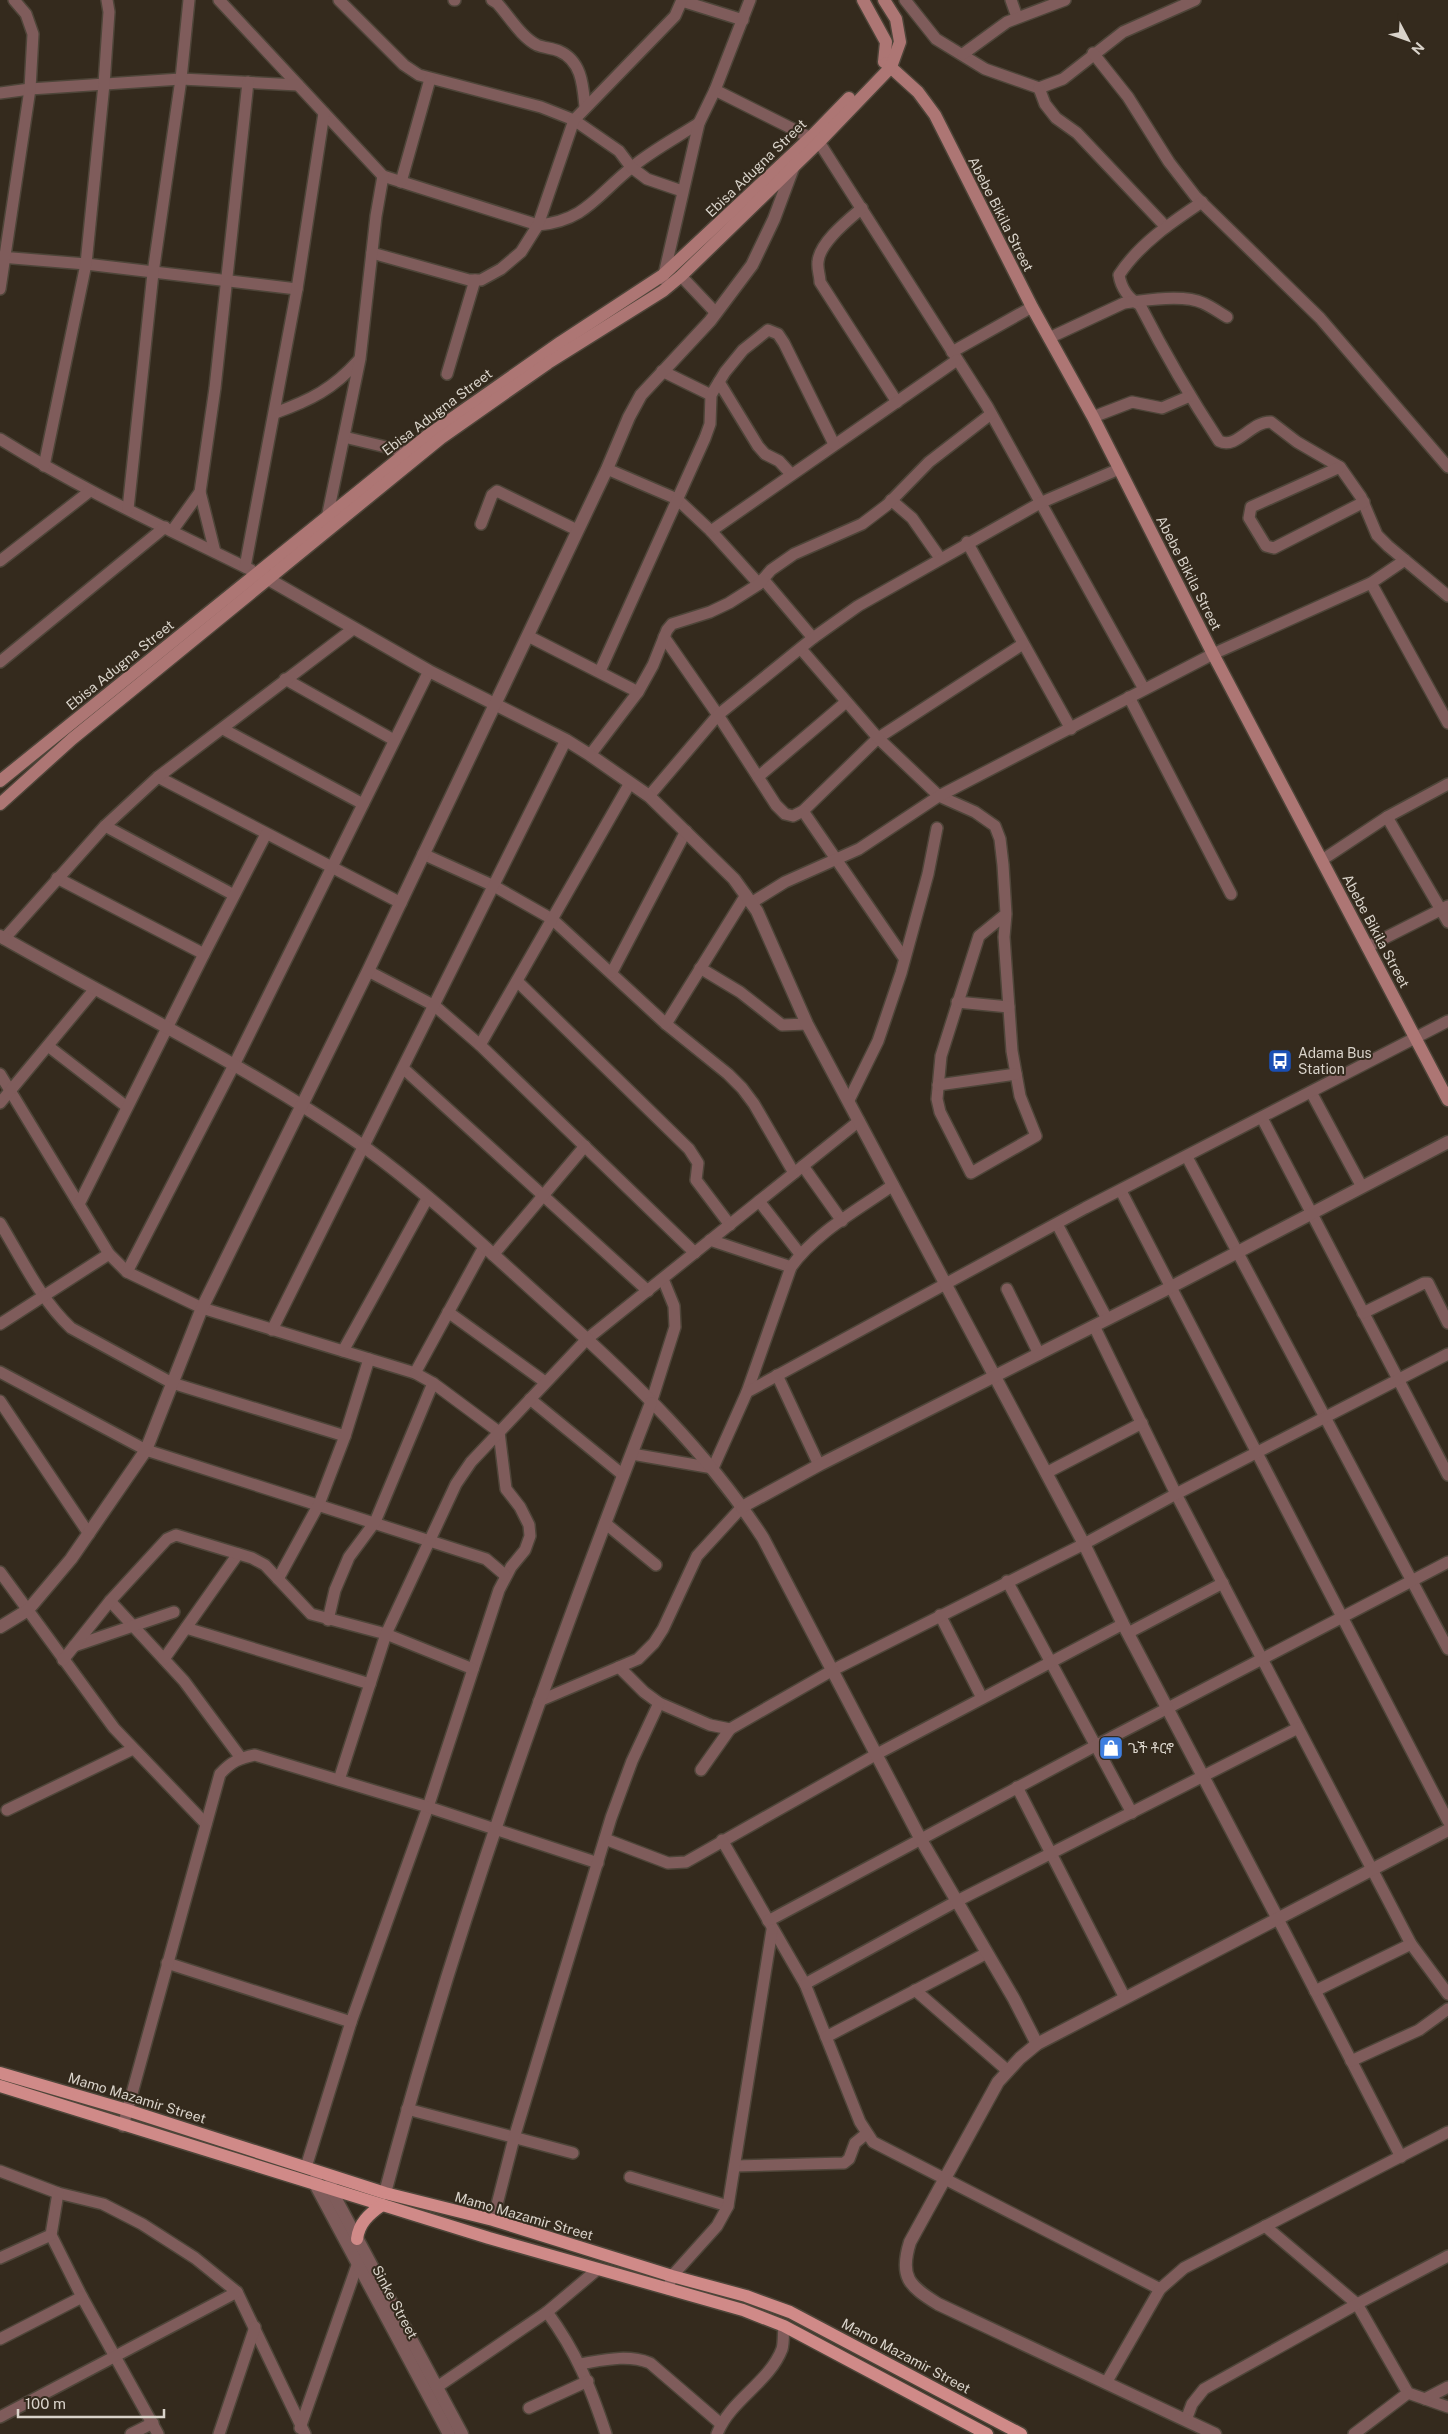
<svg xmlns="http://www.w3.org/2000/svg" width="1448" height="2434" viewBox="0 0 1448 2434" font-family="'Public Sans','Noto Sans Ethiopic',sans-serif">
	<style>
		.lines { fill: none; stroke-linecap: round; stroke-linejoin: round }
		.minor-casing { stroke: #4e4539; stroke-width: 14 }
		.tertiary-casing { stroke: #4e4539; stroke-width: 15 }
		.secondary-casing { stroke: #4e4539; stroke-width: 15 }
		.primary-casing { stroke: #4e4539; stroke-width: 15 }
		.minor { stroke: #7f5c5b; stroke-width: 11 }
		.tertiary { stroke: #7f5c5b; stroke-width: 12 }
		.secondary { stroke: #ad7674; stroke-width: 12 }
		.primary { stroke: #d08a88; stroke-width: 12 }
		.labels { text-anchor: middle; stroke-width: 4; stroke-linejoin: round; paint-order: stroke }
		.street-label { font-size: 14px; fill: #d9d3ca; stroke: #342a1d }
		.poi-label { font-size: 14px; fill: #d9d3ca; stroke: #342a1d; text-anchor: start }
	</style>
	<rect width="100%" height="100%" fill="#342a1d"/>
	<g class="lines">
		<defs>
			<g id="minor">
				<path d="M 219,0 L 383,176 L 538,225 C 585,221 597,195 631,168 C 651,151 676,138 699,123"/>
				<path d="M 339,0 L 404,65 L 419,75 L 541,107 L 574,120 L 619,151 L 631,167 L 647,179 L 682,191"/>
				<path d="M 454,0 L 455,0"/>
				<path d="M 492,0 L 497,3 C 509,16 521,37 537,45 C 544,48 552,48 559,51 C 582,61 583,86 585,107"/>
				<path d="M 905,0 L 936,39 L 985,69 L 1039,88 L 1063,79 L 1123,32 L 1195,0"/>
				<path d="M 1011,0 L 1017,17"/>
				<path d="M 682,1 L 743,20"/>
				<path d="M 1093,53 L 1128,97 L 1169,162 L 1196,197 L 1320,318 L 1448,467"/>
				<path d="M 963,54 L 1007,22 L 1065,0"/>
				<path d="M 1039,88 L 1045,104 L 1056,118 L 1077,133 L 1166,227"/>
				<path d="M 715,90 L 819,142 L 987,406 L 1144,689"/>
				<path d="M 0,93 L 30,89 L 181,79 L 298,85"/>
				<path d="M 401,182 L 430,79"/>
				<path d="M 1202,202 C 1172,222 1139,244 1119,275 C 1121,288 1129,299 1140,305 C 1164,352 1190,397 1219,441 C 1237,450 1251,421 1271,422 L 1297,442 L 1340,467 L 1361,497 L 1377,535 L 1388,546 L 1448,596"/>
				<path d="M 862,208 C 848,220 819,243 818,262 C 817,268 820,276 820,282 L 897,402"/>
				<path d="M 372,253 L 469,280 L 481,280 L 501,269 L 521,252 L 538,225 L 574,120 L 675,16 L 682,0"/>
				<path d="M 0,257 L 86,264 L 297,289"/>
				<path d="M 681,276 L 716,313"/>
				<path d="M 663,279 L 699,123 L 715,90 L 750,0"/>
				<path d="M 0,289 L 30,89 L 33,34 L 26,14 L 14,0"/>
				<path d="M 1049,338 L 1124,303 C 1145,300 1184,294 1203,303 C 1212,307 1220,313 1227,317"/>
				<path d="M 952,352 L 1032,307"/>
				<path d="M 662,371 L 711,395"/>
				<path d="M 447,374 L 475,280"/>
				<path d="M 719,382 L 758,446 L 765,454 L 779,461 L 791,474"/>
				<path d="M 275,413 C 311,400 333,389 359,360"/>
				<path d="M 1093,417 L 1132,402 L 1162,408 L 1190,396"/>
				<path d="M 344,437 L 407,452"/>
				<path d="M 0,439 C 80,489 166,528 251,570"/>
				<path d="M 44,466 L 86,264 L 104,84 L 109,12 L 107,0"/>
				<path d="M 1340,467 L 1251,507 L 1249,518 L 1266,546 L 1274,548 L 1364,502"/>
				<path d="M 607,469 L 677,499 L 711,531 L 759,584"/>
				<path d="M 200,492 L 215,552"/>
				<path d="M 891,500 L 912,518 L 940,558"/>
				<path d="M 128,509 L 153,273 L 181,79 L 189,0"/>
				<path d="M 327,518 L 360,359 L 376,216 L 383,176"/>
				<path d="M 481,524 L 492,495 L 497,491 L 577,530"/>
				<path d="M 172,531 L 200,492 L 215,388 L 248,82"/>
				<path d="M 711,531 L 957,360"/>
				<path d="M 967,542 L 1071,729"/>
				<path d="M 0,561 L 90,491"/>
				<path d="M 245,567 L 297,289 L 324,113"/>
				<path d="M 763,579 L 813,638"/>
				<path d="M 1371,583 L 1448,723"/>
				<path d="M 528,636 L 638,692"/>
				<path d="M 664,637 L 718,715 L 776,805 L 785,814 L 793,816 L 803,811 L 878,738 L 1023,644"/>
				<path d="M 801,649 L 878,738 L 939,796 L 975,812 L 995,826 L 1000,839 L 1003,865 L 1006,914 L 1004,937 L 1012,1051 L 1020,1096 L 1036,1136 L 971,1173 L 940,1112 L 937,1099 L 941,1056 L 979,936 L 1006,914"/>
				<path d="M 0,662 L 165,527"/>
				<path d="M 600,671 L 705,438 L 710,424 L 711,395 L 725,372 L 743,350 L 768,330 L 778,334 L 784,343 L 834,444"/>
				<path d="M 285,679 L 394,740"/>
				<path d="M 1129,697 L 1231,894"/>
				<path d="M 223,729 L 363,804"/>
				<path d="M 590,755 L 638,692 L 653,665 L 667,630 L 672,624 L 710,612 L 729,603 L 759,584 L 771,570 L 794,554 L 862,524 L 887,505 L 929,462 L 991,414"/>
				<path d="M 158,777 L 401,903"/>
				<path d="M 758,777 L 846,702"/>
				<path d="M 649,796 L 718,715 L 813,638 L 858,606 L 1040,503 L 1119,469"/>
				<path d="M 803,811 L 904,958"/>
				<path d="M 1387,817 L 1448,922"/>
				<path d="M 105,826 L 234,895"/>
				<path d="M 423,854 L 494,886 L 552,919 L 666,1024 L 728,1074 L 742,1088 L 754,1104 L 794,1173"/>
				<path d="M 1322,860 L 1387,817 L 1448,784"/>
				<path d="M 57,878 L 204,954"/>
				<path d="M 751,903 L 785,882 L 859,849 L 939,796 L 1213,654 L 1371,583 L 1405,560"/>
				<path d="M 4,939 L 105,826 L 158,777 L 353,629"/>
				<path d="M 1367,947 L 1448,906"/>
				<path d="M 700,968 L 740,992 L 782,1025 L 807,1024"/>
				<path d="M 368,971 L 435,1006 L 480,1045 L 695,1253"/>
				<path d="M 612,972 L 686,831"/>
				<path d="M 517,981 L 689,1149 L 698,1163 L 696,1180 L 730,1225"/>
				<path d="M 957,1002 L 1009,1007"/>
				<path d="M 666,1024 L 746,895"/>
				<path d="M 480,1045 L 630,783"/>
				<path d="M 48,1046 L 127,1107"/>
				<path d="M 404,1069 L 648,1291"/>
				<path d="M 0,1074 L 109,1254 L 127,1272 L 202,1308 L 415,1373 L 433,1383 L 499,1432 L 506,1489 L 520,1507 L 529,1525 L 530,1536 L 525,1550 L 511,1567 L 499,1590 L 428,1807 L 351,2022 L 306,2167"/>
				<path d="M 938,1085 L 1016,1074"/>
				<path d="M 1311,1092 L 1362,1187"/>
				<path d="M 849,1100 L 878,1041 L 901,973 L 928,874 L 937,828"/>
				<path d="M 0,1103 L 94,990"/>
				<path d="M 1262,1118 L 1448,1475"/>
				<path d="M 1187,1157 L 1448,1649"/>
				<path d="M 803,1166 L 842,1221"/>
				<path d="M 1121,1191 L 1448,1821"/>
				<path d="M 759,1201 L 800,1254"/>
				<path d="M 79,1204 L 204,954 L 266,834"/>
				<path d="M 0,1223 C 22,1259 40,1299 71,1328 L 172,1383 L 345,1436"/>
				<path d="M 1057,1224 L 1107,1319"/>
				<path d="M 710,1240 L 791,1267"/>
				<path d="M 493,1255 L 585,1146"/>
				<path d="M 127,1272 L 234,1065 L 429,671"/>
				<path d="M 1007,1289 L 1039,1354"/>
				<path d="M 448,1312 L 545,1382"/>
				<path d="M 1363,1313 L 1424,1283 L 1428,1283 L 1448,1323"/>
				<path d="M 0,1324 L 109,1254"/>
				<path d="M 1094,1326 L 1176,1494 L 1411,1944 L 1448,1994"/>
				<path d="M 272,1330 L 566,740"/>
				<path d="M 343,1351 L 428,1197"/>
				<path d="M 0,1372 L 146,1450 L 486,1559 L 506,1576"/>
				<path d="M 415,1373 L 484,1247"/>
				<path d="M 777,1375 L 819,1465"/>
				<path d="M 747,1392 L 791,1267 C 816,1232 858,1210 893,1185"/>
				<path d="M 530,1399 L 623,1475"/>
				<path d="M 0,1401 L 89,1534"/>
				<path d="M 651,1403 L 675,1327 L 674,1306 L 663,1279"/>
				<path d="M 632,1454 L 713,1468 L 747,1392 L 1085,1208 L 1448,1021"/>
				<path d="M 1046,1473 L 1142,1423"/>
				<path d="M 605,1523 L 656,1565"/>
				<path d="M 0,1572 L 114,1728 L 206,1824"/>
				<path d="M 278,1579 L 319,1504 L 345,1436 L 369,1359"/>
				<path d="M 1007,1581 L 1132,1813"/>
				<path d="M 110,1601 L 184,1681 L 241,1758"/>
				<path d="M 940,1615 L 982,1698"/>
				<path d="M 328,1620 L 335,1590 L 349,1557 L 375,1522 L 433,1383"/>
				<path d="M 186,1628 L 370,1684"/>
				<path d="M 1128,1633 L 1223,1583"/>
				<path d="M 74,1646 L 174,1612"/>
				<path d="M 164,1659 L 238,1554"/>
				<path d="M 63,1660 L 110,1601 L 167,1539 L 176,1535 L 252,1558 L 265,1565 L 311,1614 L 386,1634 L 473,1669"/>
				<path d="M 619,1667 L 644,1692 L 659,1703 L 710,1725 L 730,1729 L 833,1670 L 1084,1544 L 1176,1494 L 1448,1354"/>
				<path d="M 539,1701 L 638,1659 L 654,1643 L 663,1629 L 697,1556 L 742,1507"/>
				<path d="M 701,1770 L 730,1729"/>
				<path d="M 339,1780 L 386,1634 L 456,1484 L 471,1462 L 587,1339 L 859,1121"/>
				<path d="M 1017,1787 L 1125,1998"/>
				<path d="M 7,1810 L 133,1749"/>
				<path d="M 605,1839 L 668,1863 L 686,1862 L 877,1754 L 1123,1624"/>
				<path d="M 722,1840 L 805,1984 L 860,2122 L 873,2142 L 1160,2289"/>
				<path d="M 1278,1919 L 1401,2157"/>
				<path d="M 768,1921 L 1095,1746 L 1448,1562"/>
				<path d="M 167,1963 L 351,2022"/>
				<path d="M 805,1984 L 957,1901 L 1298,1728"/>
				<path d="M 915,1990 L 1008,2071"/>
				<path d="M 1315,1991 L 1411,1944"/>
				<path d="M 826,2037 L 987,1953"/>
				<path d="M 1351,2061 L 1419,2030 L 1448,2009"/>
				<path d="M 407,2109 L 573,2153"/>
				<path d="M 123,2126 L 220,1774 C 231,1762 239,1758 255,1755 L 428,1807 L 598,1863"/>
				<path d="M 735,2166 L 844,2163 L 849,2159 L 855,2143 L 866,2134"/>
				<path d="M 0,2171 L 58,2193 L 103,2204 L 142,2224 L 195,2258 L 237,2292 L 305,2434"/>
				<path d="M 630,2177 L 728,2206"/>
				<path d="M 58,2193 L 51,2235 L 82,2297 L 158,2434"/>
				<path d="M 493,2220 L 514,2138 L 611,1818 L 632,1761 L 659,1703"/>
				<path d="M 1265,2226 L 1357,2304 L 1408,2393 L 1448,2407"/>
				<path d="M 0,2258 L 51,2235"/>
				<path d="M 668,2289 L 672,2276 L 717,2226 L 728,2206 L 772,1930"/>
				<path d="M 547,2312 C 577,2353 590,2386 606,2434"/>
				<path d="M 0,2339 L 82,2297"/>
				<path d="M 580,2364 C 604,2360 627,2354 650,2363 L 721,2424"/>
				<path d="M 1106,2383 L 1160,2289 L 1184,2268 L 1448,2132"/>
				<path d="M 437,2387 L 547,2312 L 598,2269"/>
				<path d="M 1425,2399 L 1448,2387"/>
				<path d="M 529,2408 L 588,2381"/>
				<path d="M 0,2417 L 237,2292"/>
				<path d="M 1186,2420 L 1192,2404 L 1204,2389 L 1357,2304 L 1448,2256"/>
				<path d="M 300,2428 L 360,2257"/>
				<path d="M 131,2434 L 153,2423"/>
				<path d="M 219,2434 L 255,2327"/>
				<path d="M 717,2434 C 730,2400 769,2383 782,2349 C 784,2342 783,2333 784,2326"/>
				<path d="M 1354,2434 L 1408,2393"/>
			</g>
			<g id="tertiary">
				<path d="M 261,575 L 429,671 L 566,740 L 590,755 L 649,796 L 734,879 L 757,911 L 807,1024 L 1084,1544 L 1123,1624 L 1278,1919"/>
				<path d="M 0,936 C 121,1005 249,1066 363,1146 C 432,1196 494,1256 558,1313 C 633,1380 708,1453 763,1538 L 920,1838 L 1014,1999 L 1037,2044"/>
				<path d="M 742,1507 L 819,1465 L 1171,1287 L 1448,1142"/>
				<path d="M 0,1627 L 28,1610 L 71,1559 L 146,1450 L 202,1308 L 368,971 L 607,469 L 629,417 L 641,395 L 710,321 L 752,265 L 774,219 L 793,168"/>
				<path d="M 316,2178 L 315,2184 L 449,2434"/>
				<path d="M 331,2182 L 330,2188 L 462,2434"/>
				<path d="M 385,2193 C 456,1924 551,1662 651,1403"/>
				<path d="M 1215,2434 L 938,2304 C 909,2286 899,2277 910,2242 L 998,2082 L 1020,2058 L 1037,2044 L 1448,1830"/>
			</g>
			<g id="secondary">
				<path d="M 863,0 L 886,42 L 884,62"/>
				<path d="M 886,63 L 918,92 L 935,115 L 1032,307 L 1093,417 L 1213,654 L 1448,1100"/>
				<path d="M 0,781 L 427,436 L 561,342 L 663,275 L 811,137 L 849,98"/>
				<path d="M 0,804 L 72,739 L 441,438 L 548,363 L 663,291 L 681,276 L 819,142 L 891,67 L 900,42 L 896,19 L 884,0"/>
			</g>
			<g id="primary">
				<path d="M 0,2073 L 127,2110 L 385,2193 L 493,2220 L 672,2276 L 746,2296 L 790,2312 L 1021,2434"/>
				<path d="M 0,2086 L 489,2238 L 743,2310 L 784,2326 L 987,2434"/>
				<path d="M 357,2239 C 359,2223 369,2214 382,2205"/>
			</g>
		</defs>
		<use href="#minor" class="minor-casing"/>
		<use href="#tertiary" class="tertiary-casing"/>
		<use href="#secondary" class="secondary-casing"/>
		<use href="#primary" class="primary-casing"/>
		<use href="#minor" class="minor"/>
		<use href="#tertiary" class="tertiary"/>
		<use href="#secondary" class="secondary"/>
		<use href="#primary" class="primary"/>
	</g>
	<defs>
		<symbol id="bus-square" viewBox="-11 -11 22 22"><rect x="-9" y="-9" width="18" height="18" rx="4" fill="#1a4fb4" stroke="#342a1d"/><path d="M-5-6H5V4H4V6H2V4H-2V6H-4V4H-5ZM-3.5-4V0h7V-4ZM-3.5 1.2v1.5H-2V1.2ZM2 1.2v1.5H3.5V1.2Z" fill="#fff"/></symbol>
		<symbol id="shop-square" viewBox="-11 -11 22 22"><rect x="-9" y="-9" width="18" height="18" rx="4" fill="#3f7fe0" stroke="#342a1d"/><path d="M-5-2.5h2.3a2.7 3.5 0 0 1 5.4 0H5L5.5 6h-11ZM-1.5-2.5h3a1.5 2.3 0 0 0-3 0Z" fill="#fff"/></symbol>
	</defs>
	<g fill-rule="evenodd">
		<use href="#bus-square" x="1266" y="1047" width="28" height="28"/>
		<use href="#shop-square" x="1097" y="1734" width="28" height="28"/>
	</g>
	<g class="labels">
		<g class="street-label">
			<text transform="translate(756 168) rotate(-44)" y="5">Ebisa Adugna Street</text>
			<text transform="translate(1001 214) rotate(63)" y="5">Abebe Bikila Street</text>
			<text transform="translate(437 412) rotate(-37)" y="5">Ebisa Adugna Street</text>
			<text transform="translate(1189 573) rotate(63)" y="5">Abebe Bikila Street</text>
			<text transform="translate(120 665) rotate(-39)" y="5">Ebisa Adugna Street</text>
			<text transform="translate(1376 931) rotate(62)" y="5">Abebe Bikila Street</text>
			<text transform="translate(137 2098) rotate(17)" y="5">Mamo Mazamir Street</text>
			<text transform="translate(524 2216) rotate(16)" y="5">Mamo Mazamir Street</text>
			<text transform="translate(395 2302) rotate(62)" y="5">Sinke Street</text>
			<text transform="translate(906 2356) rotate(28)" y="5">Mamo Mazamir Street</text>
		</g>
		<g class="poi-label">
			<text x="1298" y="1058">Adama Bus<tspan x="1298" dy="16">Station</tspan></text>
			<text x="1128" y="1753">ጌች ቶርኖ</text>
		</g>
	</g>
	<g transform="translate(1408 40) rotate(131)" stroke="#342a1d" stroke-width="4" paint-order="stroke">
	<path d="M0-4L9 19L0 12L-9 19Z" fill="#d9d3ca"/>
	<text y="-8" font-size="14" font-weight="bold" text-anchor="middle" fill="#d9d3ca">N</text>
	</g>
	<path d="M18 2409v8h146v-8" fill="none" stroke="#d9d3ca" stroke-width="2.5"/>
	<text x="25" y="2409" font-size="15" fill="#d9d3ca" stroke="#342a1d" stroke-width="4" paint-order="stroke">100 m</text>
</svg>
